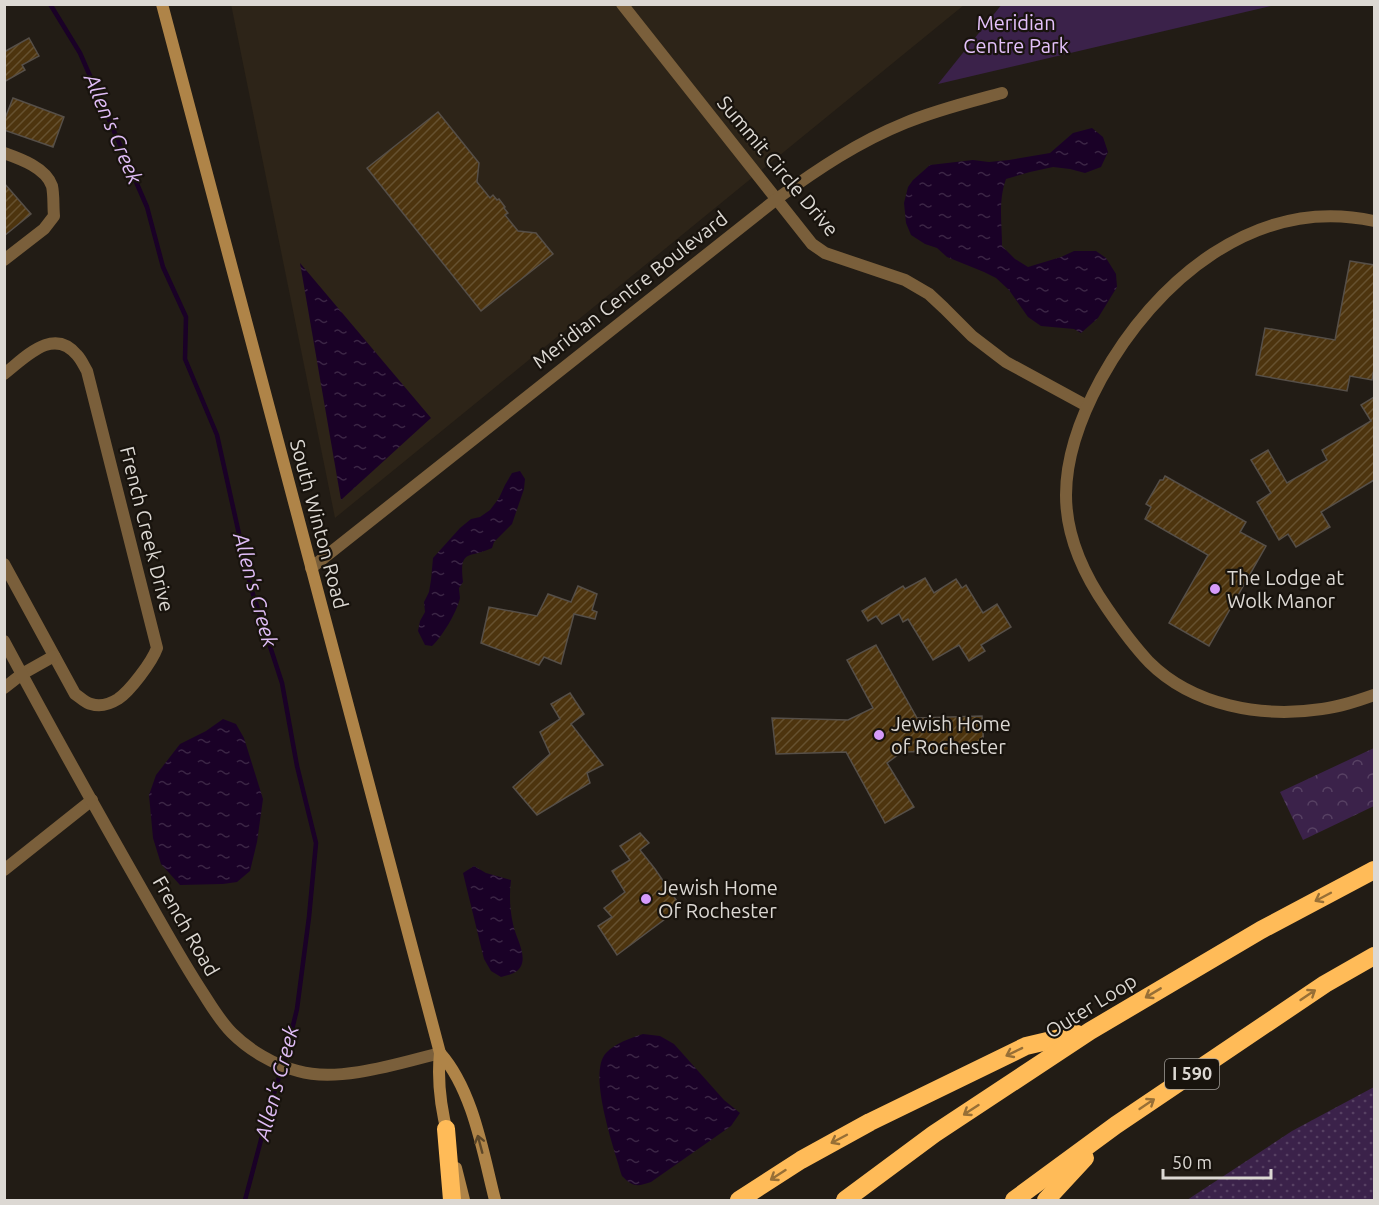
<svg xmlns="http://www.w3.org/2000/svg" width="1379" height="1205" viewBox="0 0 1379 1205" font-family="Ubuntu,sans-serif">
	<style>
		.built { fill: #2d2418 }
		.grass { fill: url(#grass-dots) }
		.forest { fill: url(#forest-crowns) }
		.park { fill: #3b224a }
		.water { fill: url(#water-ripples) }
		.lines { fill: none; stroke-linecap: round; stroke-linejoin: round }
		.stream { stroke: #1a0127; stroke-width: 4.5 }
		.building { fill: url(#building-hatch); stroke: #564f48; stroke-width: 1.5 }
		.minor { stroke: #7a5f3b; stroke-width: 12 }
		.tertiary { stroke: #7a5f3b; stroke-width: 12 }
		.secondary { stroke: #af8448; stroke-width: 12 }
		.motorway { stroke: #ffbb58; stroke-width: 18 }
		.oneway { stroke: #976f36 }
		.oneway2 { stroke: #5c4628 }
		.poi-dot { fill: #d69bfa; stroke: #18130d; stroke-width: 2 }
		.labels { text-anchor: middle; stroke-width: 4.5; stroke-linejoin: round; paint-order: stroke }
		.shield { fill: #18130d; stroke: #a19d98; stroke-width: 1.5 }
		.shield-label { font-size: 18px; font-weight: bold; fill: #dcd8d3 }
		.park-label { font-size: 20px; fill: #e4c1fb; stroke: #18130d }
		.street-label { font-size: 20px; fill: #dcd8d3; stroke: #18130d }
		.poi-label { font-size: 20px; fill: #dcd8d3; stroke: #18130d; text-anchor: start }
		.water-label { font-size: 21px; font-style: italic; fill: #e0bdf7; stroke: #18130d }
	</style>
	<defs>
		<pattern id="grass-dots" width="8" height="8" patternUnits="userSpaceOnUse" patternTransform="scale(1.5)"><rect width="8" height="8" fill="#3b224a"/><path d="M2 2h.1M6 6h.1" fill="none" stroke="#574163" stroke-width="1.8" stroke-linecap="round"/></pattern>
		<pattern id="forest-crowns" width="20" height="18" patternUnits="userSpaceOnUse" patternTransform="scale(1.5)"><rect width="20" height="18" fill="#3b224a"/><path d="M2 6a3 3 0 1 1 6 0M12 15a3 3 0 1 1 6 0" fill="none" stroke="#574163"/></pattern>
		<pattern id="water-ripples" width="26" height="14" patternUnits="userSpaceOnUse" patternTransform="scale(1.5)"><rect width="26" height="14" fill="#1a0127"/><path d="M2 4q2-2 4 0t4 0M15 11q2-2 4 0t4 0" fill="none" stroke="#3b2545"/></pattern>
		<pattern id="building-hatch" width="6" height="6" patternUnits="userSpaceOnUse" patternTransform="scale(1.5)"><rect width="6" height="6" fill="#4d340e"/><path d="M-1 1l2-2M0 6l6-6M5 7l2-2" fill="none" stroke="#665130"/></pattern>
	</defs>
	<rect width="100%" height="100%" fill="#221c15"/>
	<path class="built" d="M 231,4 L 964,5 L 335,518 Z"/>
	<path class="grass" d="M 1374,1087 L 1374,1200 L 1187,1200 L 1292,1131 Z"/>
	<path class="forest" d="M 1374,748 L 1374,806 L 1303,840 L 1280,792 Z"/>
	<path class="park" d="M 1002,4 L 1275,4 L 1275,5 L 938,84 Z"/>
	<g class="water">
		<path d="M 1092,128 L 1103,137 L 1108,152 L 1101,167 L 1085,173 L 1070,169 L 1053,167 L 1030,172 L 1006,179 C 998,201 1002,223 1002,246 L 1015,259 L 1028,267 L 1061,257 L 1074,251 L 1096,251 L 1106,258 L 1116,274 L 1117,287 L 1098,318 L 1081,333 L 1074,329 L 1041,326 L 1028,317 L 1009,290 L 996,278 L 984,272 L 947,257 L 937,248 L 925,244 L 911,235 L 906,223 L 904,203 L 908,187 L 913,180 L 930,165 L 973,160 L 989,162 L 1009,160 L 1050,153 L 1073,133 Z"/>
		<path d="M 300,263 L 431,418 L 341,500 Z"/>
		<path d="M 520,471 L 525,479 L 524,489 L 512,524 L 494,542 L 492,548 C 469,559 459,548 463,582 L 459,588 C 459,590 460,597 460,598 C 457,612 442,637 432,646 L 425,645 L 418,631 L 420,621 L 425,612 L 424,602 L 429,592 L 431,580 L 433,558 L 460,528 L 471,519 L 480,517 L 490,510 L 499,498 L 505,485 L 512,473 Z"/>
		<path d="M 223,719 L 236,724 L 244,738 L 263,799 L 257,842 L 250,871 L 237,882 L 223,884 L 180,885 L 161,864 L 153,838 L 149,795 L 156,775 L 180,744 L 206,731 Z"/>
		<path d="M 474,866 L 486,873 L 511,880 C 509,895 510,910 513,924 C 515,936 527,954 521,966 C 517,974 508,975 501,977 L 491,971 L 484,959 L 463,873 Z"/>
		<path d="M 643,1034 L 660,1036 L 674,1044 L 724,1100 L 740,1113 L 731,1126 L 651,1182 C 637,1187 633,1187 622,1176 C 615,1151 587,1073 606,1053 C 615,1043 631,1038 643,1034 Z"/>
	</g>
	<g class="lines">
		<path class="stream" d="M 50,4 L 80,53 L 147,207 L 163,267 L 186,317 L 185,359 L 217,435 L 251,588 L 282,683 L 297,766 L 316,843 L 309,917 L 297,1009 L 285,1058 L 270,1106 L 245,1200"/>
	</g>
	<g class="building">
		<path d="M 29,38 L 39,56 L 22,65 L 25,70 L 4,82 L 4,52 Z"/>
		<path d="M 13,98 L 64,117 L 53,147 L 4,130 L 4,121 Z"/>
		<path d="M 438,112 L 479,163 L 477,182 L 490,198 L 493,195 L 497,200 L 499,199 L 505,207 L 504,208 L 508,213 L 505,215 L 518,231 L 536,233 L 553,254 L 481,311 L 367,168 Z"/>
		<path d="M 4,183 L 31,214 L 4,236 Z"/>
		<path d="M 1350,261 L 1374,265 L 1374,369 L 1372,380 L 1350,376 L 1347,391 L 1256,375 L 1265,328 L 1335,340 Z"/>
		<path d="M 1374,397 L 1374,480 L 1321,512 L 1330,527 L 1296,547 L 1288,534 L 1279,540 L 1257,502 L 1271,493 L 1251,460 L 1268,450 L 1287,483 L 1327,460 L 1322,450 L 1371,421 L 1361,405 Z"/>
		<path d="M 1165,476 L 1246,522 L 1240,532 L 1266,546 L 1209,646 L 1169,623 L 1208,555 L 1145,519 L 1151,507 L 1146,504 L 1160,480 L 1163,480 Z"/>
		<path d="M 925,578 L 934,593 L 956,579 L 962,588 L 966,585 L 983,613 L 997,604 L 1011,627 L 981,645 L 985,651 L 969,661 L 959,645 L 933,660 L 908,619 L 903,622 L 899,614 L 882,624 L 876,616 L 868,621 L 862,611 L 903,586 L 905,589 Z"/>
		<path d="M 578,586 L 597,594 L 592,610 L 597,612 L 595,619 L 574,614 L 561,664 L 544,657 L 539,665 L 481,643 L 489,607 L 537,616 L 548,594 L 571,602 Z"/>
		<path d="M 876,645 L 917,718 L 982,716 L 984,750 L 902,752 L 887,763 L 914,807 L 885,823 L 846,752 L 776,754 L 772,718 L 848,720 L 873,708 L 847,660 Z"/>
		<path d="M 570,693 L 584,714 L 571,724 L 603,765 L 587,773 L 590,783 L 537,815 L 513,787 L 550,754 L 540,732 L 560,719 L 551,704 Z"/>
		<path d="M 640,833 L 649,843 L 640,850 L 655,869 L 681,907 L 617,955 L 598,926 L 612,917 L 604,908 L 625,892 L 612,871 L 630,860 L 620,846 Z"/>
	</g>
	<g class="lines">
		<g class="minor">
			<path d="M 622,4 L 812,244 L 825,253 L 905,280 L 929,294 L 944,308 L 972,336 L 1006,362 L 1087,406"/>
			<path d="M 4,153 C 21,159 46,168 52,186 C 54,195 53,206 54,216 L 44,229 L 4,260"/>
			<path d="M 1374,221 C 1255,195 1155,281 1101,379 C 1082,414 1066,455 1066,495 C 1066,537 1084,575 1107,608 C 1120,627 1133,645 1149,662 C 1193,706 1262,718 1322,709 C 1340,707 1357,701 1374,695"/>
			<path d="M 4,374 C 25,358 53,326 77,355 C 81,359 84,366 87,371 L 157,648 C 152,662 130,691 118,699 C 110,704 100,707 91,704 C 85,703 80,697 75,694 L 4,564"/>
			<path d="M 311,568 L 778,198 C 818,169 858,142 905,123 C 936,110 969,102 1002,93"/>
			<path d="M 4,688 L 22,674 L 54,656"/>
			<path d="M 4,870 L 92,800"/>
		</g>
		<path class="tertiary" d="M 4,641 C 50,727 97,811 145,895 C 164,928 182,961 203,993 C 212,1007 220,1021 232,1033 C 249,1050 274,1065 298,1071 C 339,1083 400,1063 440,1053"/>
		<g class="secondary">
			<path d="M 162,4 L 440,1053 C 437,1081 441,1109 448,1136"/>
			<path d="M 440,1053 C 473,1090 483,1153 495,1200"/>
			<path d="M 456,1168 L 464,1200"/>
		</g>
		<g class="motorway">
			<path d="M 446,1129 L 452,1200"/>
			<path d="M 739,1200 L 801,1160 L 870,1122 L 1026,1046 L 1077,1034"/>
			<path d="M 845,1200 L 934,1134 L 1090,1031 L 1261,930 L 1374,870"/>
			<path d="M 1014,1200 L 1116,1125 L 1325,984 L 1374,956"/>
			<path d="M 1046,1200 L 1085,1158"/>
		</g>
	</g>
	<defs><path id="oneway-shaft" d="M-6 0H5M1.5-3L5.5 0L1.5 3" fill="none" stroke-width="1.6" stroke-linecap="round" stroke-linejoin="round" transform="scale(1.5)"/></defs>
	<g class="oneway">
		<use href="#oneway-shaft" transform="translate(1323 897) rotate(152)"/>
		<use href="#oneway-shaft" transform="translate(1153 993) rotate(149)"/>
		<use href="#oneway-shaft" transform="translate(1308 995) rotate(-34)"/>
		<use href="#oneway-shaft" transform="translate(1014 1052) rotate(154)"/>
		<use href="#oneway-shaft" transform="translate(1147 1104) rotate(-34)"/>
		<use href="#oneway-shaft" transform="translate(971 1110) rotate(147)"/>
		<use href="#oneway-shaft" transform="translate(839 1139) rotate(152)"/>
		<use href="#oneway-shaft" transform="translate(778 1175) rotate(147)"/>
	</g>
	<use class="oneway2" href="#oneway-shaft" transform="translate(480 1144) rotate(-105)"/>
	<g class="poi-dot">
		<circle cx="1215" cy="589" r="6"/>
		<circle cx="879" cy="735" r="6"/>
		<circle cx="646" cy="899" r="6"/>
	</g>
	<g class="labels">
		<rect class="shield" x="1165" y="1059" width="54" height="30" rx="4.5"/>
		<g class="shield-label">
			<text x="1192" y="1080">I 590</text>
		</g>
		<g class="park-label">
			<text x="1016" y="30">Meridian<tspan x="1016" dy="23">Centre Park</tspan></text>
		</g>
		<g class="street-label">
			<text transform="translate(778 166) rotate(50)" y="7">Summit Circle Drive</text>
			<text transform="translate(630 290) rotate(-38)" y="7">Meridian Centre Boulevard</text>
			<text transform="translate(319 524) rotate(75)" y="7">South Winton Road</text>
			<text transform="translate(147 529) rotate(76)" y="7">French Creek Drive</text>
			<text transform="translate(186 926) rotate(60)" y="7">French Road</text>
			<text transform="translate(1091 1006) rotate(-32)" y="7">Outer Loop</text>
		</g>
		<g class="poi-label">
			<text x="1227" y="585">The Lodge at<tspan x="1227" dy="23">Wolk Manor</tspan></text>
			<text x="891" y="731">Jewish Home<tspan x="891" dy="23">of Rochester</tspan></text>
			<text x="658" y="895">Jewish Home<tspan x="658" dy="23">Of Rochester</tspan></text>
		</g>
		<g class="water-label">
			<text transform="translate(113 129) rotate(67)" y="7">Allen's Creek</text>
			<text transform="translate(255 590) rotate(75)" y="7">Allen's Creek</text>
			<text transform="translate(277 1083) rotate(-75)" y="7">Allen's Creek</text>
		</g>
	</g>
	<rect width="1379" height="1205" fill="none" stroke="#dcd8d3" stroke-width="12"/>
	<path d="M1163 1169v9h108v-9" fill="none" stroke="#dcd8d3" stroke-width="3"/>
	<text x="1172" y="1169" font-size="18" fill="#dcd8d3" stroke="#18130d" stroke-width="4.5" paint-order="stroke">50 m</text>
</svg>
